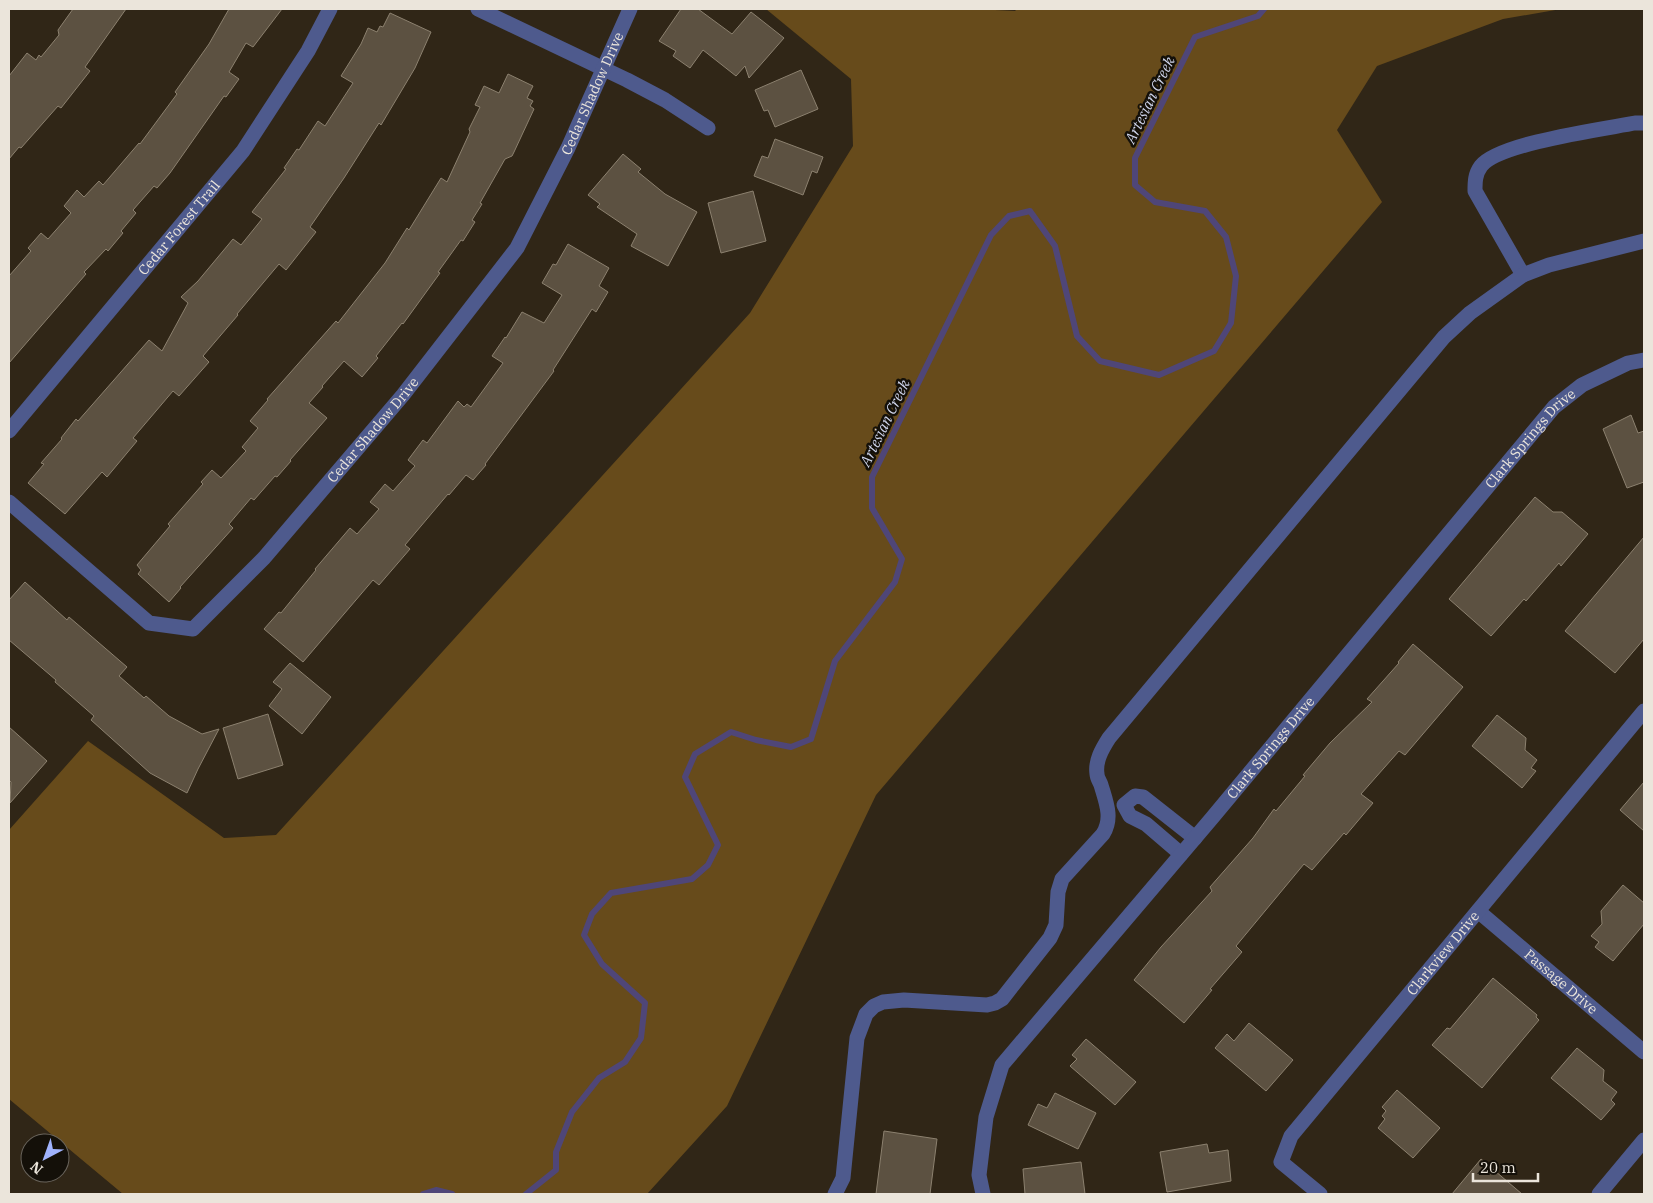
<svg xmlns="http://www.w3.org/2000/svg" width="1653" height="1203" viewBox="0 0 1653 1203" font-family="'IBM Plex Serif',serif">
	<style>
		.forest { fill: #674b1b }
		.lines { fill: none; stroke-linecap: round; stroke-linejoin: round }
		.stream { stroke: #4f4678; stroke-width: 6 }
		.building { fill: #5c5141; stroke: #8c816f }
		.minor { stroke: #4e5a8d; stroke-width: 15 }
		.labels { text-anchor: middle; stroke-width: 5; stroke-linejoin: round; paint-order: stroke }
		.street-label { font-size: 14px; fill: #ebe5db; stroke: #141009 }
		.water-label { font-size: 15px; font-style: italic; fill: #d0d6ec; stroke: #141009 }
	</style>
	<rect width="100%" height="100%" fill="#302617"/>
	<path class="forest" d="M 766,9 L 975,9 L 1015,11 L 1017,9 L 1561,9 L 1503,19 L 1377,66 L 1337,130 L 1382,202 L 876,795 L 727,1106 L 647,1194 L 123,1194 L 9,1099 L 9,830 L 88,741 L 224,838 L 276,835 L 750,313 L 853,146 L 851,79 Z"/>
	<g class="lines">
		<g class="stream">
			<path d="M 423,1194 L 436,1190 L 452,1194"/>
			<path d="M 526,1194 L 556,1170 L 556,1152 L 572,1112 L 599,1078 L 625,1062 L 641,1038 L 645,1003 L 602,964 L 584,935 L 592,914 L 611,893 L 692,879 L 708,865 L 718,845 L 685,777 L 695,754 L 731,732 L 756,740 L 791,747 L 811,739 L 835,661 L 895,582 L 902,559 L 872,508 L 872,477 L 991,235 L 1009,216 L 1030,211 L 1055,246 L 1077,336 L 1100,361 L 1159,375 L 1214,351 L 1231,323 L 1236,276 L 1226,237 L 1205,211 L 1155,202 L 1135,185 L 1135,158 L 1195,37 L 1258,16 L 1264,9"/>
		</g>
	</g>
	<g class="building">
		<path d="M 73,9 L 126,9 L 85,67 L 90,71 L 61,108 L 58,106 L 21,148 L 19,147 L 9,159 L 9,76 L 27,53 L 36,60 L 39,55 L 41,57 L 59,35 L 58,30 Z"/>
		<path d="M 229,9 L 282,9 L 253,47 L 246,43 L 229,72 L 239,79 L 226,97 L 224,96 L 170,173 L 157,188 L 154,186 L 133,210 L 136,213 L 121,231 L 123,233 L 108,251 L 106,249 L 84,272 L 86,274 L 9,363 L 9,276 L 31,251 L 28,248 L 41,233 L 48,239 L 71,213 L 64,206 L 77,190 L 84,197 L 99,181 L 103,185 L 139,143 L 140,144 L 177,94 L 175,92 L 209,44 Z"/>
		<path d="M 681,9 L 698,9 L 732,34 L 751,12 L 784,38 L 749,78 L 745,66 L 736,76 L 703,50 L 690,68 L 673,56 L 676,51 L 659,41 Z"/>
		<path d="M 390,13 L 431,32 L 415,68 L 381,125 L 379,123 L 344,178 L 310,227 L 316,232 L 286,270 L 279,264 L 237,314 L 238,315 L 203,356 L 209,362 L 179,396 L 173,391 L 133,438 L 137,441 L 107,477 L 102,472 L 65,514 L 28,483 L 44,464 L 41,463 L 62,439 L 61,438 L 76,419 L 78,421 L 149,340 L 162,351 L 188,303 L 181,297 L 198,281 L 233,239 L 241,245 L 262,219 L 252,212 L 286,169 L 284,168 L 297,149 L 299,150 L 318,121 L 325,126 L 353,83 L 341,76 L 361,44 L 368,28 L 377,32 L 380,26 L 383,27 Z"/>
		<path d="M 801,70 L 818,109 L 775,127 L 768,110 L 764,111 L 755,90 Z"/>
		<path d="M 508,74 L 533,86 L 527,98 L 533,101 L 530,106 L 534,109 L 514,152 L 512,156 L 505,159 L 480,203 L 482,204 L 472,220 L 475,222 L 463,241 L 461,240 L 438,272 L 440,273 L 403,324 L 402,323 L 376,356 L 378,358 L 362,377 L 344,361 L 322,386 L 323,387 L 309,403 L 327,418 L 290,460 L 291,461 L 277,477 L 275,476 L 254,500 L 251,498 L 229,524 L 233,528 L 180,587 L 181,588 L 169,602 L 138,574 L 141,570 L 137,565 L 170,526 L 168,524 L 203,484 L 201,482 L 212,470 L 221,478 L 246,451 L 242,447 L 258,428 L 250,421 L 268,400 L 267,399 L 336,321 L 338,323 L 385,263 L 407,228 L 409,230 L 441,178 L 447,182 L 470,132 L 469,129 L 480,107 L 475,105 L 484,86 L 499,93 Z"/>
		<path d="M 775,139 L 823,157 L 817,173 L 812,171 L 803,195 L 754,176 L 762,156 L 768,158 Z"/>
		<path d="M 623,154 L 641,169 L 638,172 L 665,194 L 697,212 L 668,266 L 631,246 L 637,234 L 597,207 L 600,204 L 588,195 Z"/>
		<path d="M 753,191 L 766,241 L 721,253 L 708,203 Z"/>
		<path d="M 568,244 L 609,268 L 599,286 L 608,292 L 596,312 L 592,309 L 553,370 L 554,371 L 485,464 L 486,465 L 473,480 L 466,475 L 449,495 L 448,494 L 405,545 L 410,549 L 379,585 L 373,580 L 303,662 L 264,629 L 279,612 L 281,613 L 316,570 L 315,569 L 350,528 L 357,534 L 379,509 L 370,502 L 385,484 L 393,491 L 415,466 L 408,460 L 423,440 L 427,443 L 458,401 L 464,407 L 467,404 L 471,407 L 503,363 L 492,356 L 505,337 L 506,338 L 522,312 L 544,323 L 562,295 L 542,283 L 553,264 L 556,265 Z"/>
		<path d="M 1631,415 L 1638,433 L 1644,431 L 1644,482 L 1627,488 L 1603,429 Z"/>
		<path d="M 1535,497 L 1553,512 L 1562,512 L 1588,534 L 1561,566 L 1559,563 L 1526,601 L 1524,599 L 1491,636 L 1449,599 Z"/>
		<path d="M 1644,537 L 1644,639 L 1615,673 L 1565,631 Z"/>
		<path d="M 25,582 L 67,620 L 69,617 L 127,667 L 119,676 L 144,698 L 146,696 L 169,716 L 202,734 L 219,729 L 198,769 L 187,793 L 150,773 L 91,720 L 94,716 L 55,682 L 56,680 L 9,640 L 9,600 Z"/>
		<path d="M 1413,644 L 1463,687 L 1405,755 L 1399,751 L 1361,794 L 1373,803 L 1346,835 L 1344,833 L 1312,870 L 1304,864 L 1236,946 L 1242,952 L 1210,989 L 1212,990 L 1184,1023 L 1134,980 L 1161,947 L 1212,891 L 1210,887 L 1253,838 L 1274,809 L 1276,811 L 1305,776 L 1303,775 L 1330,743 L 1372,702 L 1367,699 L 1399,663 L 1398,662 Z"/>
		<path d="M 290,663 L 331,697 L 302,734 L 269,706 L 282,689 L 273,682 Z"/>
		<path d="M 268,714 L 283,765 L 238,779 L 223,728 Z"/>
		<path d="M 1497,715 L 1526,738 L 1525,750 L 1537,760 L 1531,768 L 1536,771 L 1522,788 L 1472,746 Z"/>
		<path d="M 9,727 L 47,761 L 10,803 L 11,782 L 9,780 Z"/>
		<path d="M 1644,782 L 1644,831 L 1620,810 Z"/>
		<path d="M 1623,885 L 1644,903 L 1644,924 L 1613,961 L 1595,947 L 1599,942 L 1591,936 L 1602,924 L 1601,911 Z"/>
		<path d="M 1493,978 L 1537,1015 L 1536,1017 L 1539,1020 L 1482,1088 L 1432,1045 L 1447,1028 L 1450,1029 Z"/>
		<path d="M 1249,1023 L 1293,1060 L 1266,1091 L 1215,1048 L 1227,1034 L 1234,1041 Z"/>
		<path d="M 1086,1039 L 1136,1082 L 1115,1105 L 1070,1066 L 1077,1059 L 1072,1055 Z"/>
		<path d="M 1577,1048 L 1604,1070 L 1603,1081 L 1617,1092 L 1611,1100 L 1615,1104 L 1601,1120 L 1551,1078 Z"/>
		<path d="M 1397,1090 L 1440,1128 L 1413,1158 L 1378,1128 L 1385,1119 L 1382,1116 L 1386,1111 L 1382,1107 Z"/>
		<path d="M 1055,1093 L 1096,1113 L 1078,1149 L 1028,1125 L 1038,1104 L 1047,1108 Z"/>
		<path d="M 884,1131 L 937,1139 L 930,1194 L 876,1194 Z"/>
		<path d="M 1207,1144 L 1209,1153 L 1228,1150 L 1231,1181 L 1167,1192 L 1160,1152 Z"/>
		<path d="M 1481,1159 L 1522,1194 L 1452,1194 Z"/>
		<path d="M 1081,1162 L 1085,1194 L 1025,1194 L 1023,1169 Z"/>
	</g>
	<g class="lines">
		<g class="minor">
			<path d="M 478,9 L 627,80 L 665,100 L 708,128"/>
			<path d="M 1523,275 L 1475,191 C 1475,182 1475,174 1481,166 C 1499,143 1604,129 1635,123 L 1644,123"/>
			<path id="s1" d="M 9,431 L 243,151 L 308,51 L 330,9"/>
			<path id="s2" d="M 9,502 L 149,623 L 193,629 L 264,558 L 403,395 L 517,248 L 568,148 L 630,9"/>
			<path d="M 1181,854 L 1146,824 L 1130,816 L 1124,805 L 1135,796 L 1143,797 L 1195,838"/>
			<path id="s3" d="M 1478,911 L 1644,1052"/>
			<path d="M 835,1194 L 843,1178 L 857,1038 L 866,1014 L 874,1006 L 883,1002 L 904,1000 L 987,1005 L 995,1003 L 1002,999 L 1050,938 L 1056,925 L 1058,892 L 1062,879 L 1103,834 C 1113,818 1106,802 1101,785 C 1100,782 1097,778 1097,774 C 1095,761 1102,749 1109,738 L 1444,337 L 1470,313 L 1523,275 L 1549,265 L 1644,241"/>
			<path id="s4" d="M 983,1194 L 979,1175 L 986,1117 L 1002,1065 L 1212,818 L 1554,407 L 1582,385 L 1628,363 L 1644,360"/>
			<path id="s5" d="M 1320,1194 L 1281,1162 L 1291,1136 L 1644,711"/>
			<path d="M 1599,1194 L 1644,1140"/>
		</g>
	</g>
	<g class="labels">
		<g class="street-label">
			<text dy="5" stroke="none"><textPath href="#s2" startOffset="902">Cedar Shadow Drive</textPath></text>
			<text dy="5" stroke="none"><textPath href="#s1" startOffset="265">Cedar Forest Trail</textPath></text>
			<text dy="5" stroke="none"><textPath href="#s2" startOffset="498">Cedar Shadow Drive</textPath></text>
			<text dy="5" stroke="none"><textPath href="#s4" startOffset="952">Clark Springs Drive</textPath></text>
			<text dy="5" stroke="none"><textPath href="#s4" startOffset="548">Clark Springs Drive</textPath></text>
			<text dy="5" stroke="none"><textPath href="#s5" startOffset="316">Clarkview Drive</textPath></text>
			<text dy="5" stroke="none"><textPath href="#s3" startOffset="109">Passage Drive</textPath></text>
		</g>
		<g class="water-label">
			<text transform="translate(1150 100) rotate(-64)" y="5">Artesian Creek</text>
			<text transform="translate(885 423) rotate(-64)" y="5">Artesian Creek</text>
		</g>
	</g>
	<rect width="1653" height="1203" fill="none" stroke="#ebe5db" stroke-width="20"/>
	<g transform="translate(45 1158) rotate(221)"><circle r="24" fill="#141009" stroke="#6a655d"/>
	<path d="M0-4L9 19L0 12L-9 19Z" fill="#a0b3fd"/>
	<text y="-8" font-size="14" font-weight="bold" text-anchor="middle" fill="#ebe5db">N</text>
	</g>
	<path d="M1473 1173v8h65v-8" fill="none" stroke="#ebe5db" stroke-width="2.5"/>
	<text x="1480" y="1173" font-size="15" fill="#ebe5db" stroke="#141009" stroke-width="4" paint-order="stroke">20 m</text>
</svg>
